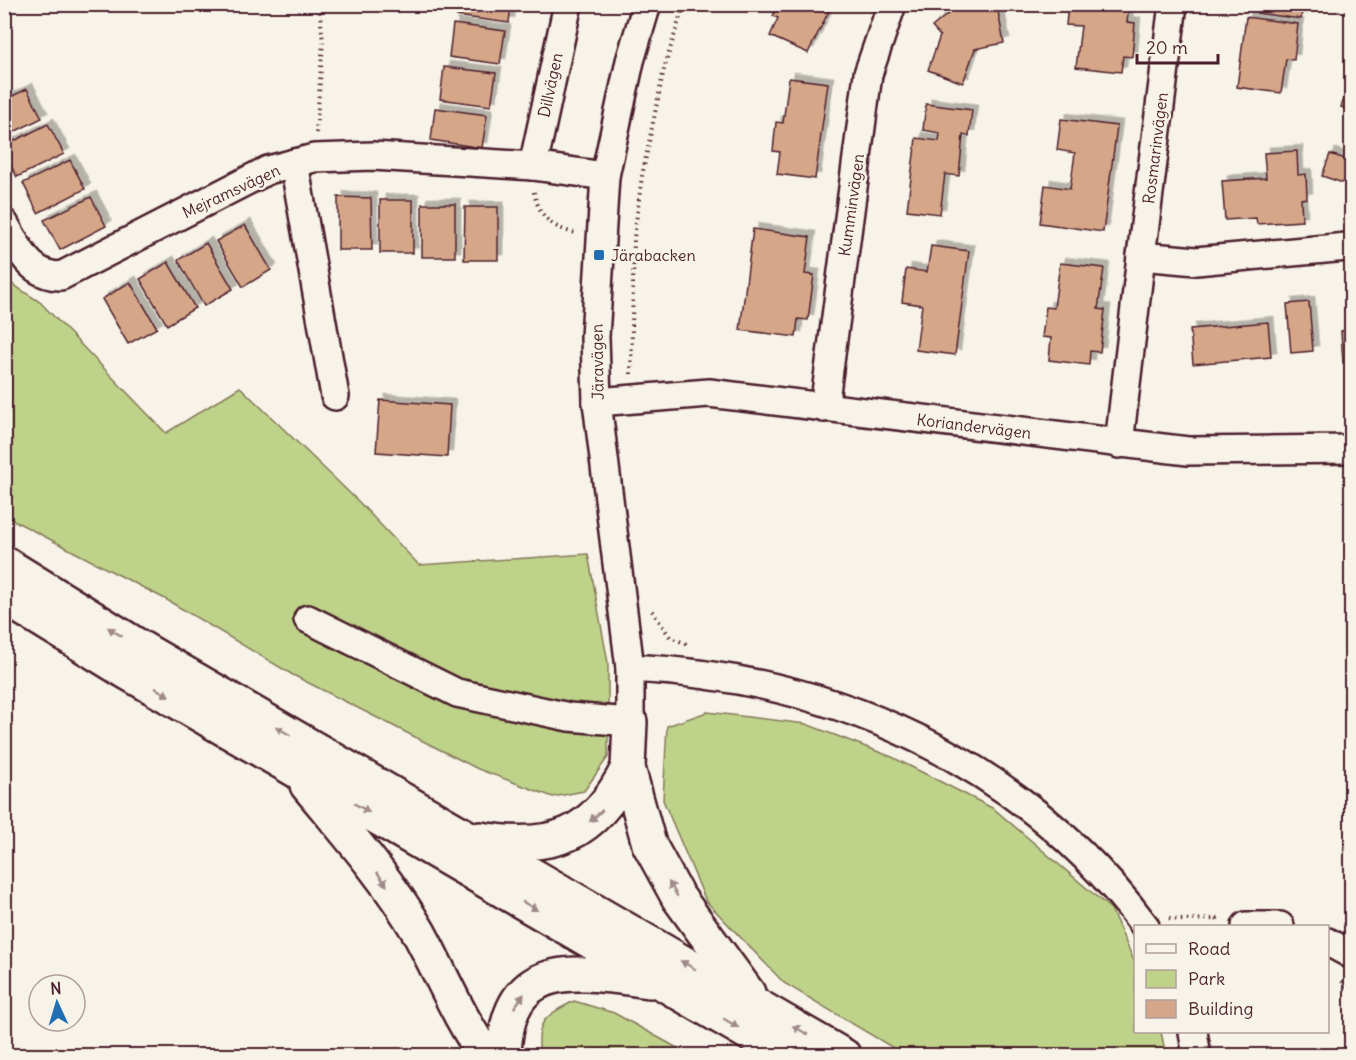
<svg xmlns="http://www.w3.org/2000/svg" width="1356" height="1060" viewBox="0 0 1356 1060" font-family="Delius,sans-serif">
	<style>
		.green { fill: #bed389; stroke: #84795a; stroke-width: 1.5 }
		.building { fill: #d6a688; stroke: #4a1f2b; stroke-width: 1.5; filter: url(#shadow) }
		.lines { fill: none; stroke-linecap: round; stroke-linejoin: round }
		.minor-casing { stroke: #4a1f2b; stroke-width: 32 }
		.highway-casing { stroke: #4a1f2b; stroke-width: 38 }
		.path { stroke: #4a1f2b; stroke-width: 4; stroke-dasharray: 1.5 4.5; stroke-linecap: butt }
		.minor { stroke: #f7f3e8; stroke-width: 27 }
		.highway { stroke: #f7f3e8; stroke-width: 33 }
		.oneway { fill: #a0898a }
		.poi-dot { fill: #1f6fb2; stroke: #f7f3e8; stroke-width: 2 }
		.labels { text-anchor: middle; stroke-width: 5; stroke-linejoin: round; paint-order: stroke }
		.street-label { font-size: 16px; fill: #4a1f2b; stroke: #f7f3e8 }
		.poi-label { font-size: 16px; fill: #4a1f2b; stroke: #f7f3e8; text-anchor: start }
	</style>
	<defs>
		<filter id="shadow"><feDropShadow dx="5.5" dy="-5.5" stdDeviation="0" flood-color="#0004"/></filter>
	</defs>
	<rect width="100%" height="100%" fill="#f7f3e8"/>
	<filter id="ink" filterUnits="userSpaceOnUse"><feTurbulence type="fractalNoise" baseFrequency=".0167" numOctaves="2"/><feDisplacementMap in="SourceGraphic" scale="12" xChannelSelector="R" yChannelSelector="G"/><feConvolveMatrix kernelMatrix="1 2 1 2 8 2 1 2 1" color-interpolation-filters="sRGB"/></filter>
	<g filter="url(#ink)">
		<g class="green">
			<path d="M 4,273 L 9,282 L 40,302 L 166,433 L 240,387 L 358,501 L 419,565 L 588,554 L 608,663 L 608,757 L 584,791 L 553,797 L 478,769 L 293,675 L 167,600 L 5,516 Z"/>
			<path d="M 707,712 L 806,724 L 892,757 L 994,809 L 1111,909 L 1135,963 L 1136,1032 L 1161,1032 L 1166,1055 L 905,1055 L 784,983 L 706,901 L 663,800 L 667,726 Z"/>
			<path d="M 574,1001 L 614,1013 L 690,1055 L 540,1055 C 535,1021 545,1016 574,1001 Z"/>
		</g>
		<g class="building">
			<path d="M 459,4 L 511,4 L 509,23 L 457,16 Z"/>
			<path d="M 778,4 L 828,4 L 827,8 L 830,9 L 808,53 L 770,36 L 778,18 L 773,16 Z"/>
			<path d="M 960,4 L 963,4 L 969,11 L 997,6 L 1004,43 L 975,49 L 963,83 L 928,70 L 940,36 L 932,27 Z"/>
			<path d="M 1068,4 L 1129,6 L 1127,22 L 1135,23 L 1132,57 L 1123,56 L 1121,72 L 1076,67 L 1081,26 L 1066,25 Z"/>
			<path d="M 1258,4 L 1303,4 L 1301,19 L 1257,13 Z"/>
			<path d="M 1246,17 L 1298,24 L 1294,60 L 1286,59 L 1281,93 L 1237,87 Z"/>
			<path d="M 453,24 L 505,31 L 500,64 L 449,57 Z"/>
			<path d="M 444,67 L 496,73 L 491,106 L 440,99 Z"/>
			<path d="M 1352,77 L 1352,111 L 1341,107 Z"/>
			<path d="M 789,78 L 828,83 L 815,179 L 777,174 L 780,152 L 773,151 L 776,122 L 783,123 Z"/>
			<path d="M 27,89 L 42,118 L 4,137 L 4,100 Z"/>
			<path d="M 926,104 L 972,110 L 969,136 L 963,135 L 959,176 L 945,174 L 940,214 L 907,210 L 916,138 L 939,141 L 940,133 L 923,130 Z"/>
			<path d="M 435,108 L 487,115 L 482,148 L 431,140 Z"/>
			<path d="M 1061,119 L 1117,126 L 1103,232 L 1040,223 L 1045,185 L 1070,189 L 1075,153 L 1057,150 Z"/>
			<path d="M 48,124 L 64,154 L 17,177 L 4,153 L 4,146 Z"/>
			<path d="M 1297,151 L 1298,175 L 1306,174 L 1307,198 L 1301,199 L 1302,221 L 1257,224 L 1256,218 L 1225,220 L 1222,181 L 1266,178 L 1264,153 Z"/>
			<path d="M 1330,154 L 1352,161 L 1352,186 L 1322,176 Z"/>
			<path d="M 70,160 L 85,189 L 38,213 L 23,183 Z"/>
			<path d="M 91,197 L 106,226 L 60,250 L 44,220 Z"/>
			<path d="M 338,197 L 371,198 L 372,250 L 338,250 Z"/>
			<rect x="380" y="200" width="33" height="53"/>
			<rect x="422" y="204" width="33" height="53"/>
			<path d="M 465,207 L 498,207 L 498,260 L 464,260 Z"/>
			<path d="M 245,225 L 271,270 L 243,287 L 216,241 Z"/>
			<path d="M 753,229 L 810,237 L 805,274 L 814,275 L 808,320 L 798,319 L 796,337 L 740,330 Z"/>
			<path d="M 206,243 L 233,289 L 204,306 L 178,260 Z"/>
			<path d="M 931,246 L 969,251 L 955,355 L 916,350 L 922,305 L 902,302 L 906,269 L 927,272 Z"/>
			<path d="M 168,262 L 195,308 L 167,325 L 140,279 Z"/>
			<path d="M 1060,263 L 1104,268 L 1098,309 L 1105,310 L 1100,352 L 1090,351 L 1089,365 L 1049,360 L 1051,338 L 1042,337 L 1046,307 L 1054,308 Z"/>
			<path d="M 130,282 L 157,328 L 128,344 L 102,299 Z"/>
			<path d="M 1350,300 L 1352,300 L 1352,362 L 1343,363 L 1341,331 L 1347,330 L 1345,307 L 1350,306 Z"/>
			<path d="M 1309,302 L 1313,351 L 1291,353 L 1287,304 Z"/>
			<path d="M 1268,322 L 1271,357 L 1193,364 L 1190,329 Z"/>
			<path d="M 380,400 L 450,405 L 447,457 L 376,452 Z"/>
		</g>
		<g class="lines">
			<defs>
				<g id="minor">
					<path d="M 1173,4 L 1141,256 L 1196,261 L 1347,247 L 1352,245"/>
					<path d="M 294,163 L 335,396"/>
					<path d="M 533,166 L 568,4"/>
					<path d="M 4,223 C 19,248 29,276 61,276 L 268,170 L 314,158 L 373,156 L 533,166 L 605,176"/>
					<path d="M 597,402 L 709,393 L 1188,451 L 1352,449"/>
					<path d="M 824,408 L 868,74 L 892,4"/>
					<path d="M 1119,444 L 1141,256"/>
					<path d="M 308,619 L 457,693 L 569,717 L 630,722 L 630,668 L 597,402 L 595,337 L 605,176 L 630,61 L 647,4"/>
					<path d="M 630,668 C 833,677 1022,761 1145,926"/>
					<path d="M 1246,926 L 1280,926"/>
					<path d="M 1328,942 L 1352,955"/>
					<path d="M 1193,1032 L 1197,1056"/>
				</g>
				<g id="highway">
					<path d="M 4,563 L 141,648 L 844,1056"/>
					<path d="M 4,597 L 123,670 L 788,1056"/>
					<path d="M 630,722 L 628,768 L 649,844 L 678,897 L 748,993"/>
					<path d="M 307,785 C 346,832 387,878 418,931 C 441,973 458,1017 486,1056"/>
					<path d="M 480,839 C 554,851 594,836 628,768"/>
					<path d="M 504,1056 C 507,955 577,972 650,981"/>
				</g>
			</defs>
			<use href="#minor" class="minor-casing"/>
			<use href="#highway" class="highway-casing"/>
			<g class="path">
				<path d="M 316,133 L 323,42 L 319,4"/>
				<path d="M 534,192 C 538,215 553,230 577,233"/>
				<path d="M 631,374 L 634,238 L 642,176 L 664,69 L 684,4"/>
				<path d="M 652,611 L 670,637 L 689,645"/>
				<path d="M 1169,918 L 1179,920 L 1217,919 L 1219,923"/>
				<path d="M 1342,981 L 1352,992"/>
			</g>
			<use href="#minor" class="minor"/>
			<use href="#highway" class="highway"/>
		</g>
		<defs><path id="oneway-solid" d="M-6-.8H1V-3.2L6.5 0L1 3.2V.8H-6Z" transform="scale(1.5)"/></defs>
		<g class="oneway">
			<use href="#oneway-solid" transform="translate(115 632) rotate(-148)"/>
			<use href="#oneway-solid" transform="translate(162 692) rotate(30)"/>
			<use href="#oneway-solid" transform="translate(283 731) rotate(-150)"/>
			<use href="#oneway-solid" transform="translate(362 808) rotate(30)"/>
			<use href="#oneway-solid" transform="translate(596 816) rotate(138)"/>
			<use href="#oneway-solid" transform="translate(382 879) rotate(54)"/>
			<use href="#oneway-solid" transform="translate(673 889) rotate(-121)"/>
			<use href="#oneway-solid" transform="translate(530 906) rotate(30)"/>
			<use href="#oneway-solid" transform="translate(688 965) rotate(-150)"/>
			<use href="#oneway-solid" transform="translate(519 1001) rotate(-54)"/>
			<use href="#oneway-solid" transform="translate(731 1023) rotate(30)"/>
			<use href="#oneway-solid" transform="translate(800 1030) rotate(-150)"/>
		</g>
	</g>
	<rect class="poi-dot" x="593" y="249" width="12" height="12" rx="3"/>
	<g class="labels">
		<g class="street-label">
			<text transform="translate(550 85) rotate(-78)" y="6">Dillvägen</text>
			<text transform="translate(1155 148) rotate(-83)" y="6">Rosmarinvägen</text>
			<text transform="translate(231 191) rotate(-25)" y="6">Mejramsvägen</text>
			<text transform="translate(851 205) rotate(-82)" y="6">Kumminvägen</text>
			<text transform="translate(597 362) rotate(-91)" y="6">Järavägen</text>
			<text transform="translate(974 426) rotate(7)" y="6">Koriandervägen</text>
		</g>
		<g class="poi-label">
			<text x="611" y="261">Järabacken</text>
		</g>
	</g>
	<rect width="1356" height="1060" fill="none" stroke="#f7f3e8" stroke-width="24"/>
	<rect x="12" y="12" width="1332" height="1036" fill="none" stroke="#4a1f2b" stroke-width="2" filter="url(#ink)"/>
	<rect x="1134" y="925" width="195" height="108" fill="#f7f3e8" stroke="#b29e9c" stroke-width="1.5"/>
	<rect x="1146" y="944" width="30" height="9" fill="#f7f3e8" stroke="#b29e9c" stroke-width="1.5"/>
	<text x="1188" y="955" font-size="18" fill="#4a1f2b">Road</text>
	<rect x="1146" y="970" width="30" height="18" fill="#bed389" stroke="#b29e9c" stroke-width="1.5"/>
	<text x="1188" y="985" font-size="18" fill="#4a1f2b">Park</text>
	<rect x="1146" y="1000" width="30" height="18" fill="#d6a688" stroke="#b29e9c" stroke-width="1.5"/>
	<text x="1188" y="1015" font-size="18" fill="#4a1f2b">Building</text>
	<g transform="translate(57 1003) rotate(356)"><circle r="28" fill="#f7f3e8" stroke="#b29e9c" stroke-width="1.5"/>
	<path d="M0-4.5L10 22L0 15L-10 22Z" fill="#1f6fb2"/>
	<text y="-9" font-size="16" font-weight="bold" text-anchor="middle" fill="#4a1f2b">N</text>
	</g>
	<path d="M1137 54v9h81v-9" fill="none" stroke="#4a1f2b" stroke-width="3"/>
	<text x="1146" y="54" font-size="18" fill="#4a1f2b" stroke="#f7f3e8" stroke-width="4.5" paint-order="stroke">20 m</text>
</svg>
